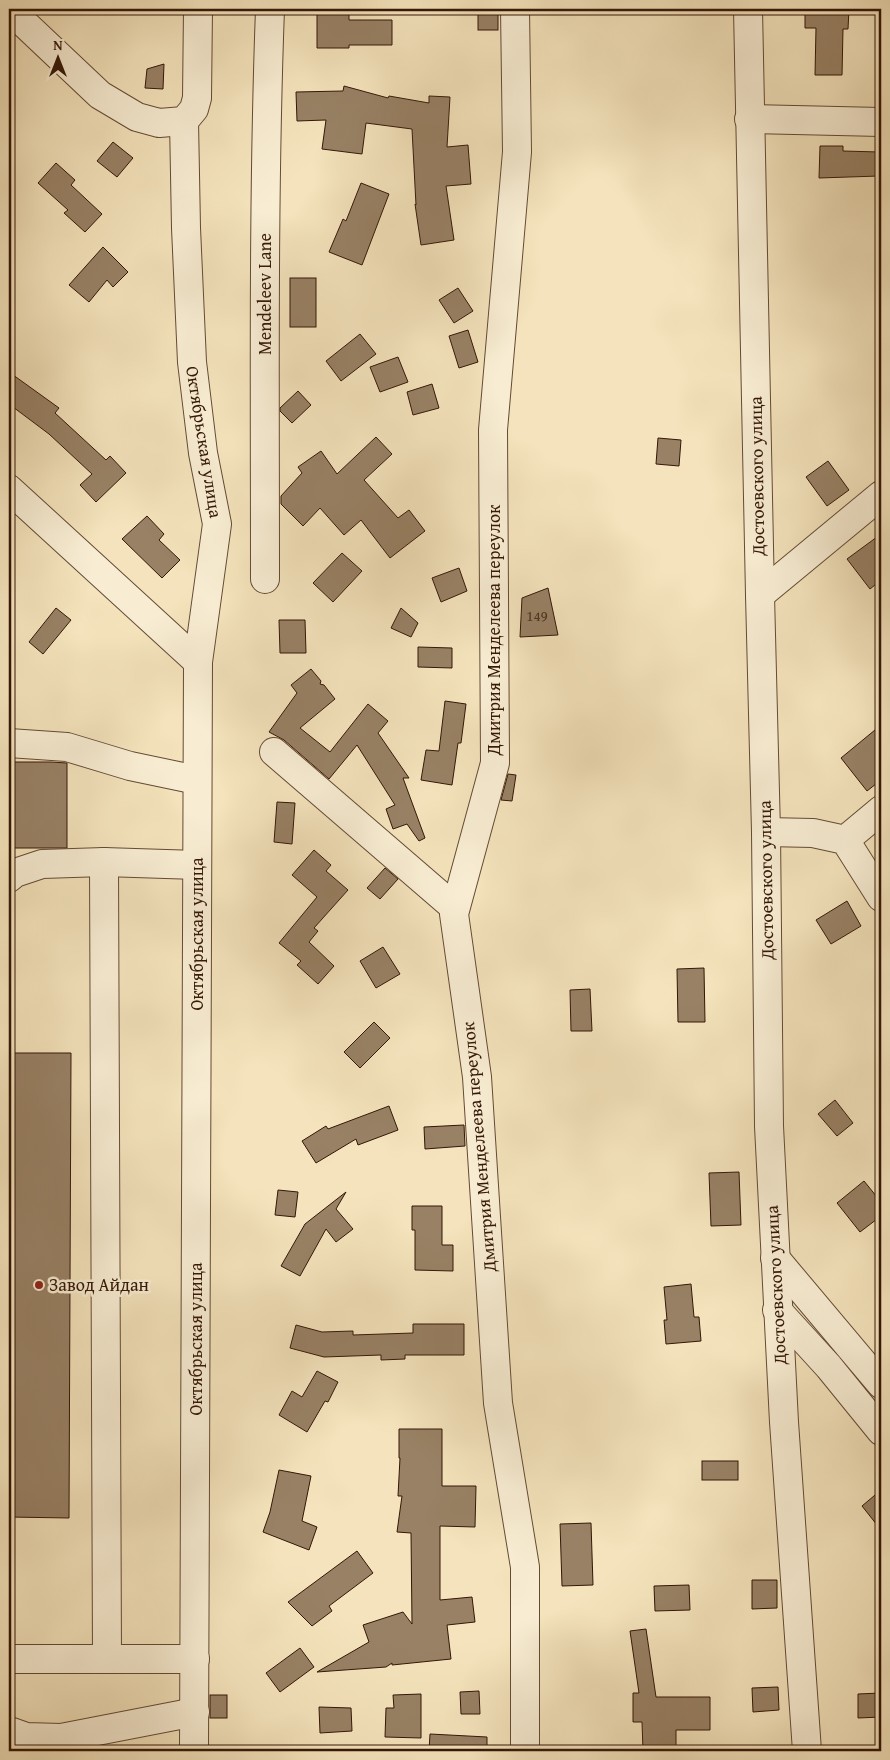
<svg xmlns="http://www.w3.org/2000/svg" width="890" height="1760" viewBox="0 0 890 1760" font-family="'Gentium Book Plus',serif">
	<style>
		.building { fill: #988165; stroke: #341707 }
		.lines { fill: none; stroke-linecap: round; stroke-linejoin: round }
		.minor-casing { stroke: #644a34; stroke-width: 30 }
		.minor { stroke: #f8edd3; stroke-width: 28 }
		.poi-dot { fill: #8f2418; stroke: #f8edd3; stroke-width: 2 }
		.labels { text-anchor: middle; stroke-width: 5; stroke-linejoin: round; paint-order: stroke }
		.number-label { font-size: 15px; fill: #4d321e }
		.street-label { font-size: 18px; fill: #341707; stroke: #f8edd3 }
		.poi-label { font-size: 18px; fill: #341707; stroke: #f8edd3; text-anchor: start }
	</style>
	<rect width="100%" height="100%" fill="#f4e3bc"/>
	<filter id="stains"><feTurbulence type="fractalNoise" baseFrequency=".004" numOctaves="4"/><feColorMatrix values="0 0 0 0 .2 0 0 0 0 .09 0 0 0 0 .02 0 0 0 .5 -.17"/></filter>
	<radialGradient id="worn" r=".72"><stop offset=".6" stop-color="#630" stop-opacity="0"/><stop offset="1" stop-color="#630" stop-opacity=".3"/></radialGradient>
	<g class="building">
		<rect x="478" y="9" width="20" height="21"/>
		<path d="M 805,9 L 849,9 L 848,29 L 843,29 L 842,75 L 815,75 L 816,28 L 805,28 Z"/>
		<path d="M 317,14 L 349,14 L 349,20 L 392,20 L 392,45 L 349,45 L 349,48 L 317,48 Z"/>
		<path d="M 164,64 L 163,89 L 145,88 L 147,69 Z"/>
		<path d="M 344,86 L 388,98 L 389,96 L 429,103 L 429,96 L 450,97 L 447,147 L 468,145 L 471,184 L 446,186 L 454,240 L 421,245 L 415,204 L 416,205 L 412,129 L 366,123 L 362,154 L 322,149 L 326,120 L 297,121 L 296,92 L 343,91 Z"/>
		<path d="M 113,142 L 133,158 L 117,177 L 97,161 Z"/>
		<path d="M 820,146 L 843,146 L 843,151 L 879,152 L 879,176 L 819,178 Z"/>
		<path d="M 56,163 L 75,180 L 71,185 L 102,214 L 85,232 L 64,213 L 68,210 L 38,183 Z"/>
		<path d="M 361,183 L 389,194 L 362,265 L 329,252 L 343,219 L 346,221 Z"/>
		<path d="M 103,247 L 128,272 L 113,287 L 107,280 L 89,302 L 69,285 Z"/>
		<rect x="290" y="278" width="26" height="49"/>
		<path d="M 458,288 L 473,311 L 454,323 L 439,300 Z"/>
		<path d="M 468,330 L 478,362 L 459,368 L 449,336 Z"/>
		<path d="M 360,334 L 376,354 L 341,381 L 326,361 Z"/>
		<path d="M 398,357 L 408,382 L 380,392 L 370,367 Z"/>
		<path d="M 9,372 L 59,408 L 55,413 L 106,460 L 110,456 L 126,473 L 96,502 L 80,485 L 92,474 L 49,434 L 9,404 Z"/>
		<path d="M 432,384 L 439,408 L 413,415 L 407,392 Z"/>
		<path d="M 298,391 L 311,405 L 292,423 L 280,411 L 280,408 Z"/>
		<path d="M 376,437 L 392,454 L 364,480 L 398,518 L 409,510 L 425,531 L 390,558 L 361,520 L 344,535 L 320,508 L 303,526 L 281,504 L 281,496 L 302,473 L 298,467 L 321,451 L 337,474 Z"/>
		<path d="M 658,438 L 681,440 L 679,466 L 656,464 Z"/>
		<path d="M 828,461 L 849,490 L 827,506 L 806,477 Z"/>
		<path d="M 147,516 L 164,534 L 159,540 L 180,560 L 162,578 L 122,539 Z"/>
		<path d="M 881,534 L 881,580 L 870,589 L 847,559 Z"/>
		<path d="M 342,553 L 362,571 L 333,602 L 313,583 Z"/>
		<path d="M 459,568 L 467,591 L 441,602 L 432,578 Z"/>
		<path d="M 548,588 L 558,635 L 520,637 L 522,598 Z"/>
		<path d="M 56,608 L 71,620 L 43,654 L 29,642 Z"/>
		<path d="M 401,608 L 418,623 L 411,637 L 391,628 Z"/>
		<path d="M 279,620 L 305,620 L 306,653 L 280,653 Z"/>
		<path d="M 418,647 L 452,648 L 452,668 L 418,667 Z"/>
		<path d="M 311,669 L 321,681 L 320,684 L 324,685 L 335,699 L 300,728 L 330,752 L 368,704 L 388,721 L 378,733 L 409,778 L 403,778 L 425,838 L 419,841 L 407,824 L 393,829 L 386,809 L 395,805 L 357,745 L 329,779 L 284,740 L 269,732 L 297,693 L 291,685 Z"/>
		<path d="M 445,701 L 466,704 L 461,743 L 458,743 L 452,785 L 421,780 L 426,750 L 439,751 Z"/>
		<path d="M 881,725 L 881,780 L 867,791 L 841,758 Z"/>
		<path d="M 9,762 L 51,762 L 67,763 L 67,848 L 9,848 Z"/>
		<path d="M 508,774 L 516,775 L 512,801 L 501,800 Z"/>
		<path d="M 277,802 L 295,803 L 292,844 L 274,842 Z"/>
		<path d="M 314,850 L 331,865 L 326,871 L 348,890 L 314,928 L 318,931 L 309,942 L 334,966 L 318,984 L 297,965 L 301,961 L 279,943 L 317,897 L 292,875 Z"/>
		<path d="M 385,868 L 398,879 L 380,899 L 367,888 Z"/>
		<path d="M 847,901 L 861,926 L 831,944 L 816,920 Z"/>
		<path d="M 383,947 L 400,974 L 376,988 L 360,961 Z"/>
		<path d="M 704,968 L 705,1022 L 678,1022 L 677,969 Z"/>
		<path d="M 590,989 L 592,1031 L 571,1031 L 570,990 Z"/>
		<path d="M 374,1022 L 390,1038 L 360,1068 L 344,1052 Z"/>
		<path d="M 9,1053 L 71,1053 L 69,1518 L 9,1517 Z"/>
		<path d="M 835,1100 L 853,1123 L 837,1136 L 818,1114 Z"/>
		<path d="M 389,1106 L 398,1130 L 358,1145 L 356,1139 L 316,1163 L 302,1141 L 326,1126 L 328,1129 Z"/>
		<path d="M 464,1125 L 465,1146 L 425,1149 L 424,1127 Z"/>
		<path d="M 739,1172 L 741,1225 L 711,1226 L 709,1173 Z"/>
		<path d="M 864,1181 L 881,1202 L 881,1216 L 860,1232 L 837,1203 Z"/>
		<path d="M 278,1190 L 298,1192 L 295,1217 L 275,1215 Z"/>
		<path d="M 346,1192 L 336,1209 L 353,1229 L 336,1242 L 326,1229 L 300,1276 L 281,1266 L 305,1224 Z"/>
		<path d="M 412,1206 L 442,1206 L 442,1245 L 453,1245 L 453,1271 L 415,1270 L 415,1230 L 412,1230 Z"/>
		<path d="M 691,1284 L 694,1317 L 699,1317 L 701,1341 L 666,1344 L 664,1320 L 667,1320 L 664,1287 Z"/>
		<path d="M 413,1324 L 464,1324 L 464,1355 L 405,1355 L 405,1359 L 381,1360 L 381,1355 L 324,1357 L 290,1348 L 296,1325 L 322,1332 L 353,1331 L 353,1335 L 413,1333 Z"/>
		<path d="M 317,1371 L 338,1382 L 328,1402 L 325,1401 L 307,1432 L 279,1415 L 292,1391 L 302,1397 Z"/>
		<path d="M 399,1429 L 442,1429 L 442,1486 L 476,1486 L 475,1527 L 440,1526 L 440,1600 L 472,1597 L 475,1622 L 447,1625 L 451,1659 L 392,1665 L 392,1663 L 386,1667 L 317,1672 L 369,1642 L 363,1625 L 403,1612 L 412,1624 L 411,1533 L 397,1532 L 402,1496 L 398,1496 L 400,1458 L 399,1458 Z"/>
		<rect x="702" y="1461" width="36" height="19"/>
		<path d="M 279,1470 L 311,1476 L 302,1521 L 317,1527 L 309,1550 L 263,1532 L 270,1512 Z"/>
		<path d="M 881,1490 L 881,1530 L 862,1506 Z"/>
		<path d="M 591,1523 L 593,1585 L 562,1586 L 560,1524 Z"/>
		<path d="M 357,1551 L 373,1573 L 329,1606 L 332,1611 L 312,1626 L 288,1602 Z"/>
		<path d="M 752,1580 L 777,1580 L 777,1608 L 752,1609 Z"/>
		<path d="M 689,1585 L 690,1610 L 655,1611 L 654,1586 Z"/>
		<path d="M 646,1629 L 656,1697 L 710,1697 L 710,1730 L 676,1730 L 676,1751 L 643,1751 L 642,1722 L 633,1722 L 633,1693 L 639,1693 L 630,1631 Z"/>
		<path d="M 300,1648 L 314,1667 L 280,1692 L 266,1673 Z"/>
		<path d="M 778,1687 L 779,1710 L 753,1712 L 752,1688 Z"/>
		<path d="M 479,1691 L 480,1714 L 461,1714 L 460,1692 Z"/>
		<path d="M 881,1693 L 881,1717 L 858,1718 L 858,1694 Z"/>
		<path d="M 421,1694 L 421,1738 L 385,1737 L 386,1708 L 394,1708 L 393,1695 Z"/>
		<rect x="210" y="1695" width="17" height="23"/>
		<path d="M 319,1707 L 351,1708 L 352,1731 L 320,1733 Z"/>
		<path d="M 430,1734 L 487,1737 L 487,1751 L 429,1751 Z"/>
	</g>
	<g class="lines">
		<defs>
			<g id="minor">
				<path d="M 9,9 L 100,95 L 137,117 L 159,123 L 184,121 L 194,109 L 197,98 L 198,9"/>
				<path d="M 515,9 L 517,152 L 493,430 L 495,763 L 454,914 L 477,1077 L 498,1403 L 525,1567 L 525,1751"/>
				<path d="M 748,9 L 760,595 L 766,832 L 769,1126 L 784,1422 L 807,1751"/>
				<path d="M 749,119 L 881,122"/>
				<path d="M 184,121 L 186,228 L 192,362 L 203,453 L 217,524 L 198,662 L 194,1751"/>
				<path d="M 9,489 L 198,662"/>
				<path d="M 265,579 C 265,389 263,199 270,9"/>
				<path d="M 760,595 L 881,495"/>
				<path d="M 9,743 L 67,747 L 130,766 L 197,780"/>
				<path d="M 274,752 L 455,908"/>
				<path d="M 766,832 L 813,833 L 845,840 L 881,897"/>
				<path d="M 845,840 L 881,810"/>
				<path d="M 104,862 L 107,1659"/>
				<path d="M 9,878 L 15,873 L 42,864 L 104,862 L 197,865"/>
				<path d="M 775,1258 L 881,1384"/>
				<path d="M 777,1310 L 829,1367 L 881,1431"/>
				<path d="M 9,1659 L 195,1659"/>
				<path d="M 9,1731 L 26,1737 L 61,1738 L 195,1712"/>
			</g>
		</defs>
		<use href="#minor" class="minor-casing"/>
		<use href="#minor" class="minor"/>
	</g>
	<circle class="poi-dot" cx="39" cy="1285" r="5"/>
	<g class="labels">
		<g class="number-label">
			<text x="537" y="621">149</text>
		</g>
		<g class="street-label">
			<text transform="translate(265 294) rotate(-90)" y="6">Mendeleev Lane</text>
			<text transform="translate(204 442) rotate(81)" y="6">Октябрьская улица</text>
			<text transform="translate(757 476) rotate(-91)" y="6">Достоевского улица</text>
			<text transform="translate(494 630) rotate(-90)" y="6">Дмитрия Менделеева переулок</text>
			<text transform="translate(766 880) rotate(-91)" y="6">Достоевского улица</text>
			<text transform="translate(197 934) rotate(-90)" y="6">Октябрьская улица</text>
			<text transform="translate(479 1147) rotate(-95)" y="6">Дмитрия Менделеева переулок</text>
			<text transform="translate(776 1285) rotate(-93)" y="6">Достоевского улица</text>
			<text transform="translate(196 1339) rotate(-90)" y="6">Октябрьская улица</text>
		</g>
		<g class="poi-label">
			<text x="49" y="1291">Завод Айдан</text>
		</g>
	</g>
	<rect width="890" height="1760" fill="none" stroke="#f4e3bc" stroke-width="30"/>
	<rect x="10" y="10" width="870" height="1740" fill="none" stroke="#341707" stroke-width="2.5"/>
	<rect x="15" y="15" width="860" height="1730" fill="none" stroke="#341707"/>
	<g transform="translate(58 58)" stroke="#f8edd3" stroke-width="4" paint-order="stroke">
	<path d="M0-4L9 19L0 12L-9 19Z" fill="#341707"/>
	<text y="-8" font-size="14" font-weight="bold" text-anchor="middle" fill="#341707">N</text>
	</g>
	<rect width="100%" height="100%" filter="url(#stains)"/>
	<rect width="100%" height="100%" fill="url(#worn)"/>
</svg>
